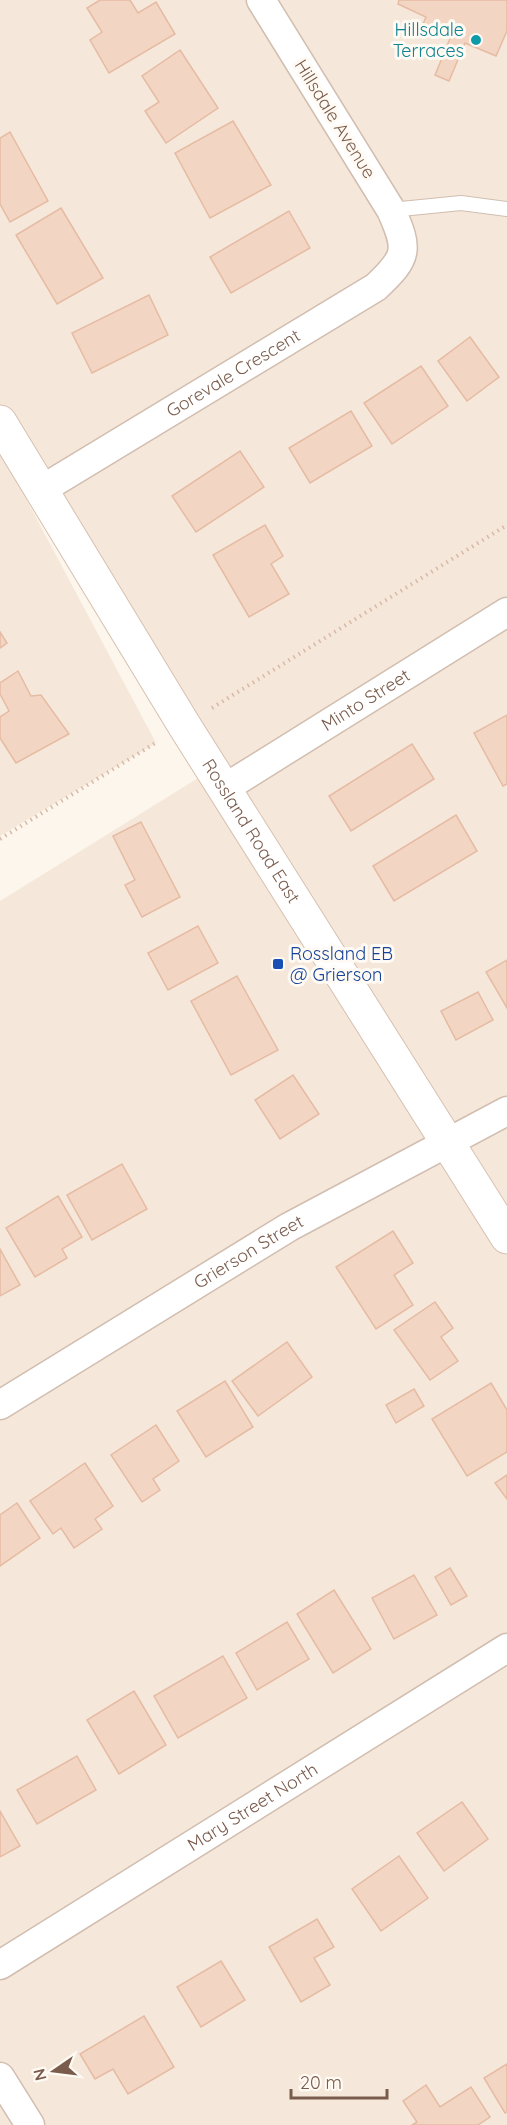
<svg xmlns="http://www.w3.org/2000/svg" width="507" height="2125" viewBox="0 0 507 2125" font-family="Quicksand,sans-serif">
	<style>
		.residential { fill: #f5e8da }
		.building { fill: #f3d5c3; stroke: #e6bba3; stroke-width: 1.5 }
		.lines { fill: none; stroke-linecap: round; stroke-linejoin: round }
		.lane-casing { stroke: #d1beb0; stroke-width: 16 }
		.street-casing { stroke: #d1beb0; stroke-width: 31 }
		.secondary-casing { stroke: #d6c0b0; stroke-width: 35 }
		.path { stroke: #d9b8a5; stroke-width: 4; stroke-dasharray: 1.5 4.5; stroke-linecap: butt }
		.lane { stroke: #fff; stroke-width: 14 }
		.street { stroke: #fff; stroke-width: 28 }
		.secondary { stroke: #fff; stroke-width: 33 }
		.culture-dot { fill: #0f9aa8; stroke: #fffaf3; stroke-width: 2 }
		.transit-dot { fill: #1a4fb4; stroke: #fffaf3; stroke-width: 2 }
		.labels { text-anchor: middle; stroke-width: 6; stroke-linejoin: round; paint-order: stroke }
		.culture-label { font-size: 18px; fill: #0d838f; stroke: #fffaf3; text-anchor: end }
		.street-label { font-size: 18px; fill: #7a5c4d; stroke: #fffaf3 }
		.transit-label { font-size: 18px; fill: #164399; stroke: #fffaf3; text-anchor: start }
	</style>
	<rect width="100%" height="100%" fill="#fdf6ec"/>
	<g class="residential">
		<path d="M 0,0 L 507,0 L 507,1237 L 0,422 Z"/>
		<path d="M 0,450 L 156,743 L 0,836 Z"/>
		<path d="M 211,770 L 507,1250 L 507,2125 L 0,2125 L 0,901 Z"/>
	</g>
	<g class="building">
		<path d="M 100,0 L 130,0 L 138,13 L 156,2 L 175,34 L 109,73 L 90,40 L 102,32 L 87,8 Z"/>
		<path d="M 399,0 L 507,0 L 507,31 L 496,56 L 465,43 L 449,81 L 435,75 L 451,36 L 423,24 L 426,17 L 398,4 Z"/>
		<path d="M 180,50 L 218,108 L 166,143 L 145,111 L 159,102 L 142,76 Z"/>
		<path d="M 233,121 L 271,185 L 210,218 L 175,153 Z"/>
		<path d="M 10,132 L 48,201 L 10,222 L 0,204 L 0,138 Z"/>
		<path d="M 61,208 L 103,278 L 57,304 L 16,235 Z"/>
		<path d="M 289,211 L 310,248 L 231,293 L 210,257 Z"/>
		<path d="M 149,295 L 168,335 L 92,373 L 72,333 Z"/>
		<path d="M 470,337 L 499,377 L 467,401 L 438,361 Z"/>
		<path d="M 421,366 L 448,406 L 392,444 L 364,403 Z"/>
		<path d="M 351,411 L 372,446 L 310,483 L 289,448 Z"/>
		<path d="M 240,451 L 264,487 L 196,532 L 172,496 Z"/>
		<path d="M 265,525 L 283,556 L 271,564 L 289,594 L 249,617 L 213,555 Z"/>
		<path d="M 0,632 L 7,643 L 0,648 Z"/>
		<path d="M 18,671 L 31,696 L 41,695 L 69,734 L 16,763 L 0,738 L 0,717 L 9,711 L 0,694 L 0,683 Z"/>
		<path d="M 507,715 L 507,784 L 503,786 L 474,733 Z"/>
		<path d="M 412,744 L 434,779 L 351,831 L 329,796 Z"/>
		<path d="M 456,815 L 477,851 L 394,901 L 373,866 Z"/>
		<path d="M 141,822 L 180,897 L 142,917 L 125,885 L 135,880 L 113,836 Z"/>
		<path d="M 198,926 L 218,963 L 168,990 L 148,953 Z"/>
		<path d="M 507,960 L 507,1008 L 486,972 Z"/>
		<path d="M 237,976 L 278,1050 L 231,1075 L 191,1001 Z"/>
		<path d="M 478,992 L 493,1020 L 456,1040 L 441,1011 Z"/>
		<path d="M 293,1075 L 319,1114 L 280,1139 L 255,1100 Z"/>
		<path d="M 122,1164 L 147,1209 L 92,1240 L 67,1195 Z"/>
		<path d="M 58,1196 L 82,1237 L 62,1249 L 67,1258 L 35,1277 L 6,1228 Z"/>
		<path d="M 393,1231 L 413,1263 L 394,1275 L 413,1305 L 376,1329 L 336,1267 Z"/>
		<path d="M 0,1249 L 20,1285 L 0,1296 Z"/>
		<path d="M 435,1302 L 453,1328 L 441,1337 L 458,1361 L 430,1380 L 394,1330 Z"/>
		<path d="M 287,1342 L 312,1377 L 258,1416 L 232,1381 Z"/>
		<path d="M 225,1381 L 253,1427 L 206,1457 L 177,1411 Z"/>
		<path d="M 491,1383 L 507,1410 L 507,1452 L 467,1476 L 432,1419 Z"/>
		<path d="M 414,1389 L 424,1406 L 396,1423 L 386,1405 Z"/>
		<path d="M 156,1425 L 179,1461 L 153,1479 L 160,1490 L 142,1502 L 111,1455 Z"/>
		<path d="M 85,1463 L 113,1506 L 95,1519 L 102,1529 L 74,1548 L 61,1528 L 53,1534 L 30,1501 Z"/>
		<path d="M 507,1475 L 507,1499 L 495,1483 Z"/>
		<path d="M 17,1503 L 40,1538 L 0,1566 L 0,1515 Z"/>
		<path d="M 450,1568 L 467,1596 L 451,1605 L 435,1577 Z"/>
		<path d="M 414,1575 L 437,1615 L 394,1639 L 372,1598 Z"/>
		<path d="M 334,1590 L 371,1649 L 333,1673 L 297,1614 Z"/>
		<path d="M 287,1622 L 309,1659 L 257,1690 L 236,1653 Z"/>
		<path d="M 223,1656 L 247,1698 L 178,1738 L 154,1696 Z"/>
		<path d="M 134,1691 L 166,1745 L 119,1774 L 87,1720 Z"/>
		<path d="M 77,1756 L 96,1790 L 37,1824 L 17,1790 Z"/>
		<path d="M 462,1802 L 488,1839 L 444,1871 L 417,1833 Z"/>
		<path d="M 0,1811 L 20,1846 L 0,1857 Z"/>
		<path d="M 399,1856 L 428,1898 L 381,1931 L 352,1889 Z"/>
		<path d="M 317,1919 L 334,1947 L 314,1958 L 330,1985 L 301,2002 L 269,1947 Z"/>
		<path d="M 221,1961 L 245,2000 L 201,2027 L 177,1987 Z"/>
		<path d="M 144,2016 L 174,2067 L 128,2094 L 113,2069 L 95,2079 L 80,2054 Z"/>
		<path d="M 507,2064 L 507,2112 L 505,2113 L 484,2078 Z"/>
		<path d="M 426,2085 L 440,2107 L 471,2087 L 490,2117 L 478,2125 L 412,2125 L 417,2122 L 403,2101 Z"/>
	</g>
	<g class="lines">
		<defs>
			<path id="lane" d="M 391,210 L 461,203 L 507,209"/>
			<g id="street">
				<path id="s1" d="M 41,490 L 376,287 C 408,257 409,250 391,210 L 261,0"/>
				<path id="s2" d="M 225,788 L 507,612"/>
				<path id="s3" d="M 0,1405 L 289,1227 L 507,1111"/>
				<path id="s4" d="M 0,1965 L 507,1648"/>
				<path d="M 0,2077 L 30,2125"/>
			</g>
			<g id="secondary">
				<path id="s5" d="M 0,422 L 184,725 L 507,1237"/>
			</g>
		</defs>
		<use href="#lane" class="lane-casing"/>
		<use href="#street" class="street-casing"/>
		<use href="#secondary" class="secondary-casing"/>
		<g class="path">
			<path d="M 212,708 L 507,525"/>
			<path d="M 0,839 L 157,742"/>
		</g>
		<use href="#lane" class="lane"/>
		<use href="#street" class="street"/>
		<use href="#secondary" class="secondary"/>
	</g>
	<circle class="culture-dot" cx="476" cy="40" r="6"/>
	<rect class="transit-dot" x="272" y="958" width="12" height="12" rx="3"/>
	<g class="labels">
		<g class="culture-label">
			<text x="464" y="36">Hillsdale<tspan x="464" dy="21">Terraces</tspan></text>
		</g>
		<g class="street-label">
			<text transform="translate(335 119) rotate(58)" y="6">Hillsdale Avenue</text>
			<text dy="6" stroke="none"><textPath href="#s1" startOffset="225">Gorevale Crescent</textPath></text>
			<text dy="6" stroke="none"><textPath href="#s2" startOffset="166">Minto Street</textPath></text>
			<text dy="6" stroke="none"><textPath href="#s5" startOffset="480">Rossland Road East</textPath></text>
			<text dy="6" stroke="none"><textPath href="#s3" startOffset="292">Grierson Street</textPath></text>
			<text dy="6" stroke="none"><textPath href="#s4" startOffset="298">Mary Street North</textPath></text>
		</g>
		<g class="transit-label">
			<text x="290" y="960">Rossland EB<tspan x="290" dy="21">@ Grierson</tspan></text>
		</g>
	</g>
	<g transform="translate(54 2071) rotate(256)" stroke="#fffaf3" stroke-width="4.5" paint-order="stroke">
	<path d="M0-4.5L10 22L0 15L-10 22Z" fill="#7a5c4d"/>
	<text y="-9" font-size="16" font-weight="bold" text-anchor="middle" fill="#7a5c4d">N</text>
	</g>
	<path d="M291 2089v9h96v-9" fill="none" stroke="#7a5c4d" stroke-width="3"/>
	<text x="300" y="2089" font-size="18" fill="#7a5c4d" stroke="#fffaf3" stroke-width="4.5" paint-order="stroke">20 m</text>
</svg>
